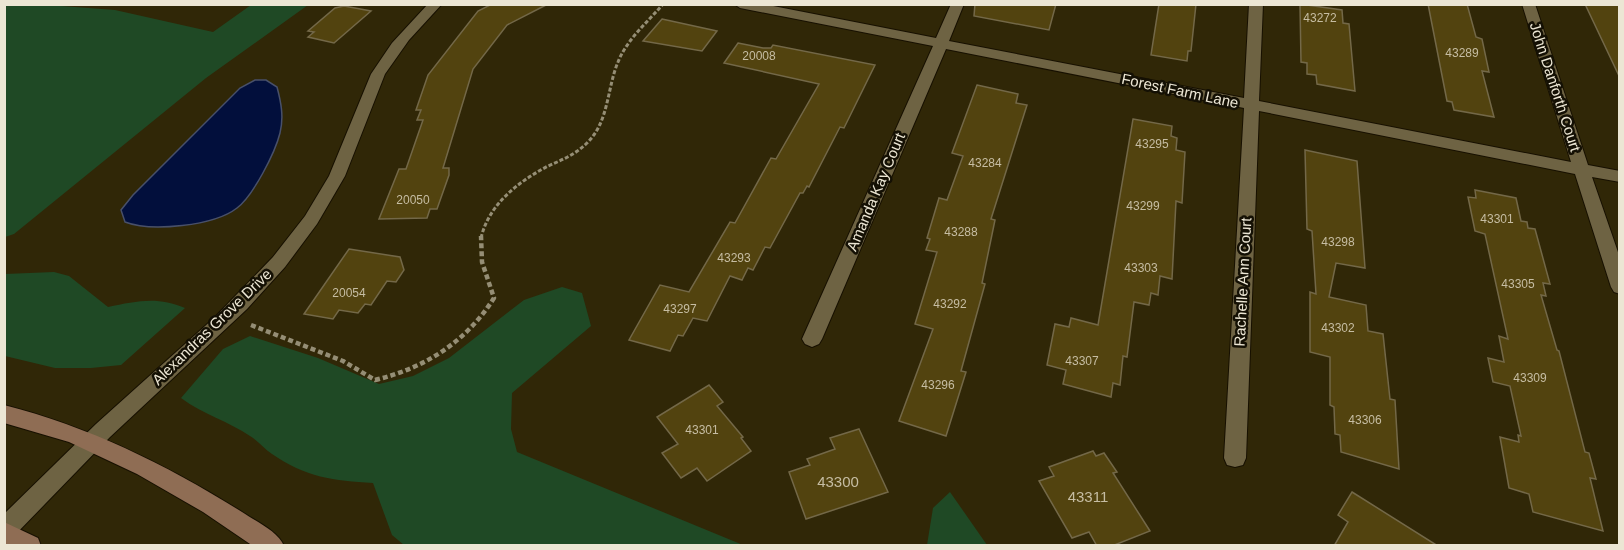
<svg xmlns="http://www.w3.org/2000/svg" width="1624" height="550" viewBox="0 0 1624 550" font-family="Helvetica,sans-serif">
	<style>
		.green { fill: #1f4925 }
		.water { fill: #020f3c; stroke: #48506a; stroke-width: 1.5 }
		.building { fill: #52430f; stroke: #736848; stroke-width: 1.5 }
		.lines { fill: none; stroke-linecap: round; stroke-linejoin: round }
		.street-casing { stroke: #171000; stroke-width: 2 }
		.secondary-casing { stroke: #171000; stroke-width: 2 }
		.path-far1 { stroke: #958e75; stroke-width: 3; stroke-dasharray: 4 2; stroke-linecap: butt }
		.path { stroke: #958e75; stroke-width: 4.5; stroke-dasharray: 5 3; stroke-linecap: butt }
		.street { fill: #6e6343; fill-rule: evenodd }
		.secondary { fill: #8f6d54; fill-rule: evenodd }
		.labels { text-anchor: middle; stroke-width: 5; stroke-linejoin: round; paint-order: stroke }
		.number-label { font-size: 12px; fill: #c6bda3 }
		.street-label { font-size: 15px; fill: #ece6d4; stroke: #141004 }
		.near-number-label { font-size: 15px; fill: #c6bda3 }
	</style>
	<rect width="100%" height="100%" fill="#302707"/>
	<g class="green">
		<path d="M 5,4 L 48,5 L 115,10 L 213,32 L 251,5 L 308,5 L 206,78 L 14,234 L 5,237 Z"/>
		<path d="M 54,272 L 69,276 L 108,307 C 136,301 158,296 185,308 L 121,365 L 91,368 L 55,368 L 5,356 L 5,274 Z"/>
		<path d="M 562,287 L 582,293 L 591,326 L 512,393 L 511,429 L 517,452 L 743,545 L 404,545 L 392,535 L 373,483 C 334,481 305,477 272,454 C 264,449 258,441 250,436 C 228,421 204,415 181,398 L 223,349 L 250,336 L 318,358 L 379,384 L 413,376 L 449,358 L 524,300 Z"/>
		<path d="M 950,492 L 987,545 L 927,545 L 933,508 Z"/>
	</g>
	<path class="water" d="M 255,80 L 266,80 L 277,87 C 281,102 284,117 280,133 C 275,153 253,196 237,208 C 214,226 151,232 125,222 L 121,210 L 133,195 L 240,88 Z"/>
	<g class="building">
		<path d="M 492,4 L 548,4 L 507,25 L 473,69 L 443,168 L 449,168 L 449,175 L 437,209 L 430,209 L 427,218 L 379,219 L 399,169 L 406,169 L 423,120 L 417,120 L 421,110 L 416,110 L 428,75 L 478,11 Z"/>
		<path d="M 975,4 L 1056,4 L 1049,30 L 974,16 Z"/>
		<path d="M 1159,4 L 1196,4 L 1191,51 L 1188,51 L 1187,61 L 1151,55 Z"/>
		<path d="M 1300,4 L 1342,10 L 1343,23 L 1349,24 L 1355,91 L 1317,84 L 1316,75 L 1307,74 L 1307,63 L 1301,62 Z"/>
		<path d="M 1428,4 L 1467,4 L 1476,37 L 1482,39 L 1489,72 L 1482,71 L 1494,117 L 1454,110 L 1452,102 L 1447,101 Z"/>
		<path d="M 1585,4 L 1620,4 L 1620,78 Z"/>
		<path d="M 344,6 L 371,11 L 334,43 L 308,37 L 314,32 L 308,31 L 335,8 Z"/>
		<path d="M 662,19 L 717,31 L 702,51 L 643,41 Z"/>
		<path d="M 738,43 L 763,48 L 771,48 L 773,45 L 875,65 L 844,128 L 840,127 L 809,187 L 807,186 L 803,193 L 800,193 L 770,248 L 765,247 L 753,270 L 748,268 L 742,280 L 730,276 L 707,321 L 693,318 L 683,336 L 678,335 L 670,351 L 629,340 L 660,285 L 689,292 L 730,222 L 735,223 L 771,158 L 776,159 L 819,84 L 724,63 Z"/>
		<path d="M 977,85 L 1018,94 L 1016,103 L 1027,105 L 991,219 L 995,220 L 982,283 L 985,284 L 961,371 L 966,372 L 946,436 L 899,421 L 933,329 L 915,324 L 937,252 L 926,250 L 930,239 L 927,238 L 939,198 L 947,200 L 963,156 L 952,153 Z"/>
		<path d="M 1133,119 L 1172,126 L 1171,136 L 1177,138 L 1176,150 L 1185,152 L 1182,203 L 1176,201 L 1172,279 L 1160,276 L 1158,295 L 1151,293 L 1149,305 L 1134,302 L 1127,357 L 1123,356 L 1120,385 L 1113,383 L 1111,397 L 1063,384 L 1066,370 L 1047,365 L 1055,324 L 1069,327 L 1071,318 L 1098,325 Z"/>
		<path d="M 1305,150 L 1357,161 L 1365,268 L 1336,263 L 1329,297 L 1366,305 L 1368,331 L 1383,334 L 1390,399 L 1395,400 L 1399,469 L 1341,452 L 1340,435 L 1335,434 L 1334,407 L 1330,405 L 1330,357 L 1310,352 L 1310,292 L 1316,294 L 1312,231 L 1307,229 Z"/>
		<path d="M 1475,190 L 1516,198 L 1521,221 L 1527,222 L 1528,228 L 1535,229 L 1550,284 L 1543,283 L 1546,296 L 1541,295 L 1557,350 L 1559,351 L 1585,452 L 1589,453 L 1596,479 L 1590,478 L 1603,531 L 1533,512 L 1529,494 L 1509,488 L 1500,437 L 1519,442 L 1518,435 L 1521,436 L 1510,386 L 1493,382 L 1488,358 L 1504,362 L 1499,336 L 1508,339 L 1485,234 L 1475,231 L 1468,197 L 1476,198 Z"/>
		<path d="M 349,249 L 400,257 L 404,270 L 396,282 L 387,281 L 371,305 L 365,304 L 358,313 L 339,310 L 333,319 L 304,314 Z"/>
		<path d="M 709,385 L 723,402 L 717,406 L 743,437 L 741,438 L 751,451 L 707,481 L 697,468 L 681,478 L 662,453 L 678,444 L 657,417 Z"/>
		<path d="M 859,429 L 888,492 L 806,519 L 789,472 L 810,465 L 807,459 L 835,449 L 830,438 Z"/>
		<path d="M 1093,451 L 1096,456 L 1104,453 L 1117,472 L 1113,473 L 1150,531 L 1112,546 L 1097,546 L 1089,532 L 1072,538 L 1039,481 L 1054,476 L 1049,467 Z"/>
		<path d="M 1352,492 L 1438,546 L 1334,546 L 1348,522 L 1338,515 Z"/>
	</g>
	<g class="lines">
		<defs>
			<g id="street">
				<path d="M 428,4 L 442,4 L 409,40 L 385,74 L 345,176 L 317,224 L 285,267 L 247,309 L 110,437 L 12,538 L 4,540 L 4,514 L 96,424 L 214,318 L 273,257 L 305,216 L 329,176 L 371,74 L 392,43 Z"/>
				<path d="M 734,4 L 763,4 L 936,38 L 951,4 L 964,4 L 949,41 L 1244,98 L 1249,4 L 1263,4 L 1259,101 L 1571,162 L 1522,4 L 1535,4 L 1588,165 L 1620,171 L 1620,182 L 1592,177 L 1620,258 L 1620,294 L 1614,292 L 1611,287 L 1575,174 L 1259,111 L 1246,458 L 1243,465 L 1235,467 L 1227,465 L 1224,458 L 1244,108 L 946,49 L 822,339 L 819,344 L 812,347 L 805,344 L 802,339 L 933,46 L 740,8 Z"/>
			</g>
			<g id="secondary">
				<path d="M 4,405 C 90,427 167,465 242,512 C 255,521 278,531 284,546 L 253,546 L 203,512 L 137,474 L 69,442 L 4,423 Z"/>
				<path d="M 4,522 L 38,538 L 41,546 L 4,544 Z"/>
			</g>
		</defs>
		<use href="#street" class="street-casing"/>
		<use href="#secondary" class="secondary-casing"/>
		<path class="path-far1" d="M 481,238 C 489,204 518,182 548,166 C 562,160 576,154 587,143 C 609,122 607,88 618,62 C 627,39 648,22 663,4"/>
		<path class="path" d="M 251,325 L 343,361 L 375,380 C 425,368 466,342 494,298 L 482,262 L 481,236"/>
		<use href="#street" class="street"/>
		<use href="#secondary" class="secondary"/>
	</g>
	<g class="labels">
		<g class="number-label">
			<text x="1320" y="22">43272</text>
			<text x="1462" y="57">43289</text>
			<text x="759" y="60">20008</text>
			<text x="1152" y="148">43295</text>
			<text x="985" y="167">43284</text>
			<text x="413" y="204">20050</text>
			<text x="1143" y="210">43299</text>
			<text x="1497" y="223">43301</text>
			<text x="961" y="236">43288</text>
			<text x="1338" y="246">43298</text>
			<text x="734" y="262">43293</text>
			<text x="1141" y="272">43303</text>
			<text x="1518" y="288">43305</text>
			<text x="349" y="297">20054</text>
			<text x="950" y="308">43292</text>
			<text x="680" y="313">43297</text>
			<text x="1338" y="332">43302</text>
			<text x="1082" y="365">43307</text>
			<text x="1530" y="382">43309</text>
			<text x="938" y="389">43296</text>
			<text x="1365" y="424">43306</text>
			<text x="702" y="434">43301</text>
		</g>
		<g class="street-label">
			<text transform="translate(1555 87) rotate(72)" y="5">John Danforth Court</text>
			<text transform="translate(1180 91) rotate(12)" y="5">Forest Farm Lane</text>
			<text transform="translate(876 192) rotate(-67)" y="5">Amanda Kay Court</text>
			<text transform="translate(1243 282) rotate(-87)" y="5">Rachelle Ann Court</text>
			<text transform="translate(212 327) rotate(-44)" y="5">Alexandras Grove Drive</text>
		</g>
		<g class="near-number-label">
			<text x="838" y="487">43300</text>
			<text x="1088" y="502">43311</text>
		</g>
	</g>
	<rect width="1624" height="550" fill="none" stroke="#ece6d4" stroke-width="12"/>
</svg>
